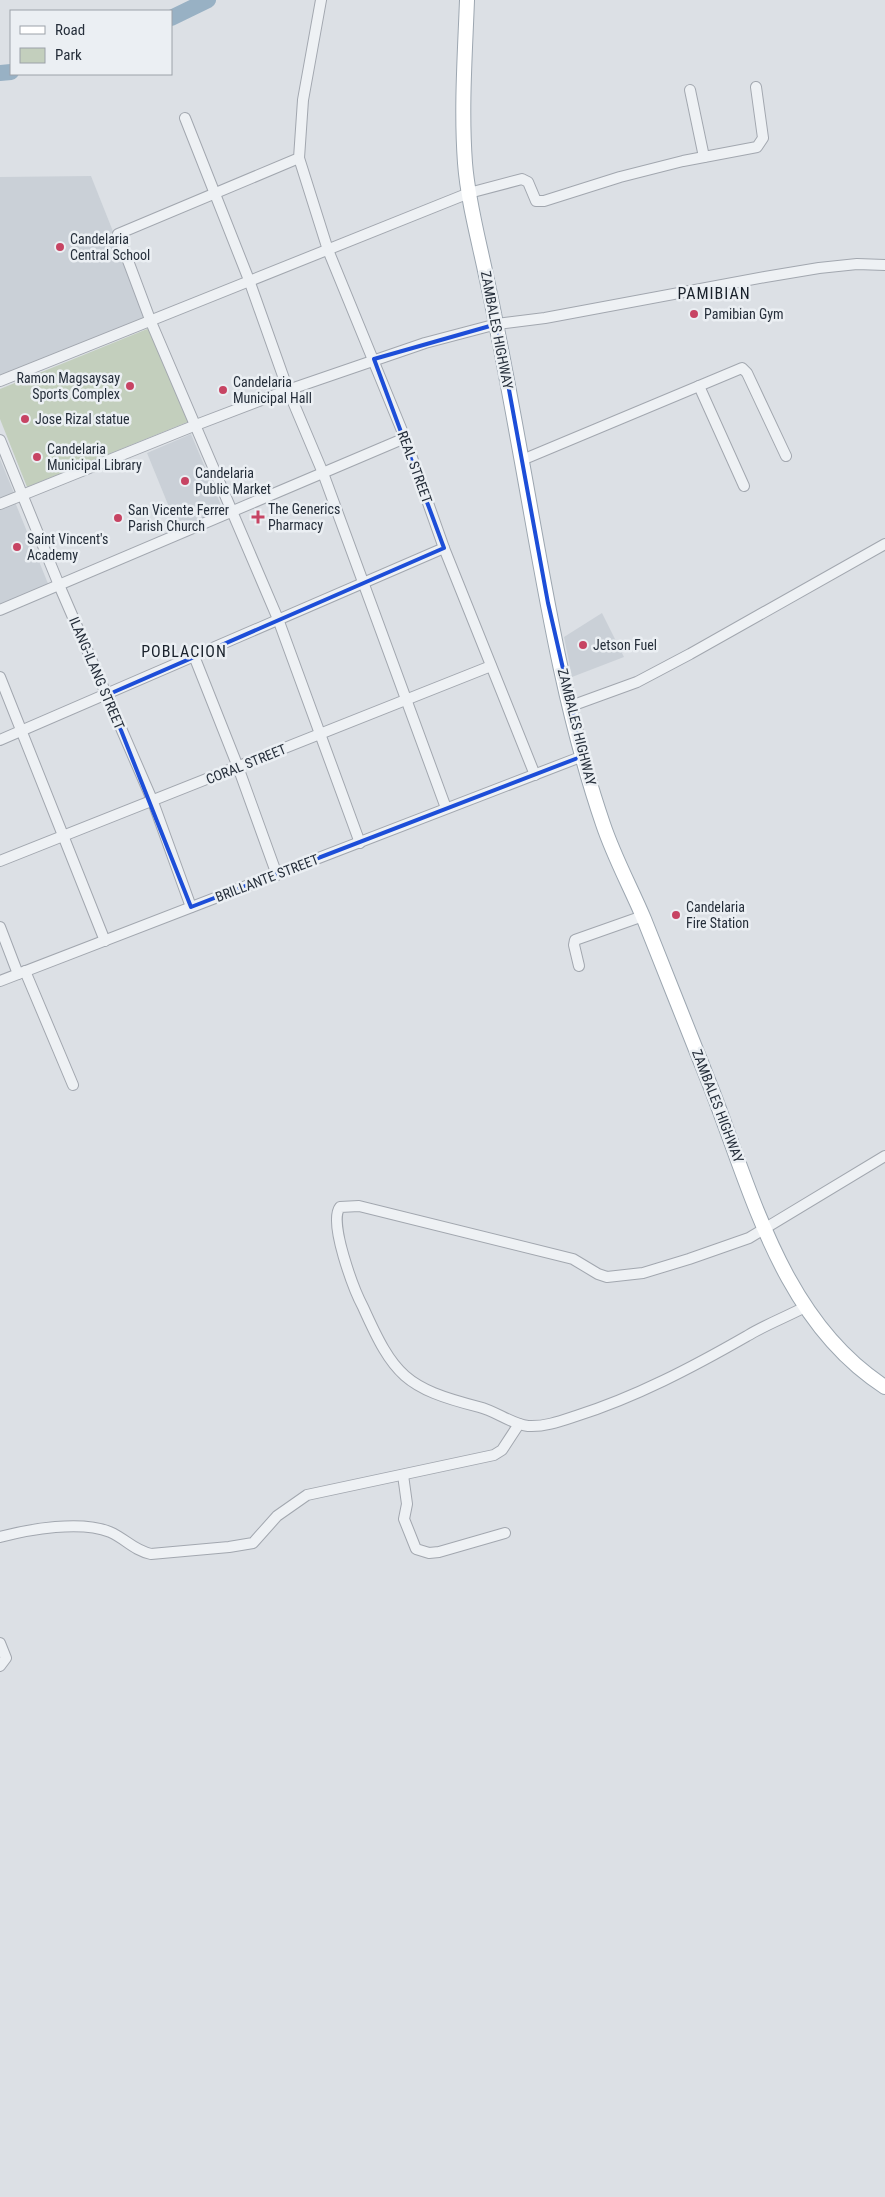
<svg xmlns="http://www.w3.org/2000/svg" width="885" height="2197" viewBox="0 0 885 2197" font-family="'Roboto Condensed',sans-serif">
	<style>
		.built { fill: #cad0d7 }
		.green { fill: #c3cfbd }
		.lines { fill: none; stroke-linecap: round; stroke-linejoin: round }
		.river { stroke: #98b1c4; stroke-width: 16 }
		.minor-casing { stroke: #a2a7af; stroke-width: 12 }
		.major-casing { stroke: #9ca6b0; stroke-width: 16 }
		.minor { stroke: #eef1f4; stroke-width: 10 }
		.major { stroke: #fff; stroke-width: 14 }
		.marked { fill: none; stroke: #1d4ed8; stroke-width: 4; stroke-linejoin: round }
		.poi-dot { fill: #c74463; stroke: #ebeff3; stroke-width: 2 }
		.labels { text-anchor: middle; stroke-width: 5; stroke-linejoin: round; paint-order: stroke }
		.poi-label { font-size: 14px; fill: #262f3b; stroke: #ebeff3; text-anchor: start }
		.street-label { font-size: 14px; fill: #262f3b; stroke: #ebeff3 }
		.quarter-label { font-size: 16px; letter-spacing: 1px; fill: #19212b; stroke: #ebeff3 }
	</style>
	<rect width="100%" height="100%" fill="#dce0e5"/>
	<g class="built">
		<path d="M 91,176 L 147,317 L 0,376 L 0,177 Z"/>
		<path d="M 191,434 L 223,510 L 178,529 L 147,453 Z"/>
		<path d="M 0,459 L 14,493 L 0,498 Z"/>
		<path d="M 15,502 L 49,586 L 0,605 L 0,508 Z"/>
		<path d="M 602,613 L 624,657 L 572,677 L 564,637 Z"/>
	</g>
	<path class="green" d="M 152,327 L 190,421 L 27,487 L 0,419 L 0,389 Z"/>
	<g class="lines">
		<g class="river">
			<path d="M 171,18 L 208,0"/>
			<path d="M 0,73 L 11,72"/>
		</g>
		<defs>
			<g id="minor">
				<path d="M 321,0 L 303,100 L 299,158 L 118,234 L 151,322 L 278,619 L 360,843"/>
				<path d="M 690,90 L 704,157"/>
				<path d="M 185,118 L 249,280 L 288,390 L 323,473 L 446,808"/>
				<path d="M 299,158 L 328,250 L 405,438 L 444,548 L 535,775"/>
				<path d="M 0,381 L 469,193 L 522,179 L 528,182 L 536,201 L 544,201 L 620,177 L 683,161 L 757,147 L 763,138 L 756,87"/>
				<path d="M 699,386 L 744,486"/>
				<path d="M 0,440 L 59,585 L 153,802 L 191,907"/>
				<path d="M 522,460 L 742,368 L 747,373 L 786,456"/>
				<path d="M 0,504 L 196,425 L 288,390 L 425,343 L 497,324 L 545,318 L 765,277 L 819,268 L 857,264 L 885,265"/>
				<path d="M 0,610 L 405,438"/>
				<path d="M 194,656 L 238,767 L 277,875"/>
				<path d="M 0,677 L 105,941"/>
				<path d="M 571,706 L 637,682 L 690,654 L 885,544"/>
				<path d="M 0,740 L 444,548"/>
				<path d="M 0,861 L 491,666"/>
				<path d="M 0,927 L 18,974"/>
				<path d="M 579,966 L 574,945 L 575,940 L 643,916"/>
				<path d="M 25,971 L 73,1085"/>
				<path d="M 0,981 L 583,756"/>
				<path d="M 805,1307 C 786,1317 765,1325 747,1336 C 693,1367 636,1397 576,1416 C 561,1421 545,1427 528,1426 C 511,1424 496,1411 479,1407 C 405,1388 394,1376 363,1307 C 354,1290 328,1222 340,1207 L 359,1206 L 573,1259 L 598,1274 L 607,1277 L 643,1273 L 689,1259 L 749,1238 L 885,1156"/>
				<path d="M 403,1475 L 407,1504 L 404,1519 L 416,1549 L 429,1553 L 439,1552 L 505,1533"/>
				<path d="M 0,1537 C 30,1529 81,1520 110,1532 C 126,1539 133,1550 151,1554 L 229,1547 L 253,1543 L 277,1516 L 307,1495 L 494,1455 L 502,1450 L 519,1424"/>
				<path d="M 0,1643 L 6,1658 L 0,1666"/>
			</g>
			<path id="major" d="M 467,0 C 465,54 461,109 465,163 C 468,202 479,241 487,280 C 500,340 511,401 522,462 C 544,583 563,707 603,824 C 614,857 631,888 644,919 C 666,974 688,1030 710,1085 C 752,1192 782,1321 885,1387"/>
		</defs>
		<use href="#minor" class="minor-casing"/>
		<use href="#major" class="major-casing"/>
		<use href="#minor" class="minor"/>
		<use href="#major" class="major"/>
	</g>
	<path class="marked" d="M 497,324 L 548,603 L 583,756 L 191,907 L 107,695 L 444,548 L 374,359 Z"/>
	<g class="poi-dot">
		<circle cx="60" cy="247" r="5"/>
		<circle cx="694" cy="314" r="5"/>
		<circle cx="130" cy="386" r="5"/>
		<circle cx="223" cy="390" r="5"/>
		<circle cx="25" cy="419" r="5"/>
		<circle cx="37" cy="457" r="5"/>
		<circle cx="185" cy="481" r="5"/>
		<path d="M255.5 509.5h5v5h5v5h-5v5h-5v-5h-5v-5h5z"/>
		<circle cx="118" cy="518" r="5"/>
		<circle cx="17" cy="547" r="5"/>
		<circle cx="583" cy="645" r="5"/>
		<circle cx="676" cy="915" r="5"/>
	</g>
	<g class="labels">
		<g class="poi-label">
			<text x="70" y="244">Candelaria<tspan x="70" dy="16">Central School</tspan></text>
			<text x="704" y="319">Pamibian Gym</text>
			<text x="120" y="383" text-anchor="end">Ramon Magsaysay<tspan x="120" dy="16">Sports Complex</tspan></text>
			<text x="233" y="387">Candelaria<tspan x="233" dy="16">Municipal Hall</tspan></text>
			<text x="35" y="424">Jose Rizal statue</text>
			<text x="47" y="454">Candelaria<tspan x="47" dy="16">Municipal Library</tspan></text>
			<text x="195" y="478">Candelaria<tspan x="195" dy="16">Public Market</tspan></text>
			<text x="268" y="514">The Generics<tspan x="268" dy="16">Pharmacy</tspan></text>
			<text x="128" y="515">San Vicente Ferrer<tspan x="128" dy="16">Parish Church</tspan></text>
			<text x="27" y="544">Saint Vincent's<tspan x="27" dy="16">Academy</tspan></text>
			<text x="593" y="650">Jetson Fuel</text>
			<text x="686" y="912">Candelaria<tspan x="686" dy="16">Fire Station</tspan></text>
		</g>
		<g class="street-label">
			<text transform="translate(497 330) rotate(79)" y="5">ZAMBALES HIGHWAY</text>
			<text transform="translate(415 467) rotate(70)" y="5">REAL STREET</text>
			<text transform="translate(97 673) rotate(67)" y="5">ILANG-ILANG STREET</text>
			<text transform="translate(577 727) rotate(76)" y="5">ZAMBALES HIGHWAY</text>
			<text transform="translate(246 764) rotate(-22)" y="5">CORAL STREET</text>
			<text transform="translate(267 878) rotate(-21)" y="5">BRILLANTE STREET</text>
			<text transform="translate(718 1106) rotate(69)" y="5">ZAMBALES HIGHWAY</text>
		</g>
		<g class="quarter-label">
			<text x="714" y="299">PAMIBIAN</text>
			<text x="184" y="657">POBLACION</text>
		</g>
	</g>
	<rect x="10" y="10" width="162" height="65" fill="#ebeff3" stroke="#9ca2a9"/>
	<rect x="20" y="26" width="25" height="8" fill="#ffffff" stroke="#9ca2a9"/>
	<text x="55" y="35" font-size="15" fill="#262f3b">Road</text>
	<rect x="20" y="48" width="25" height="15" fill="#c3cfbd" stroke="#9ca2a9"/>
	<text x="55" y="60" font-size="15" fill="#262f3b">Park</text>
</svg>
